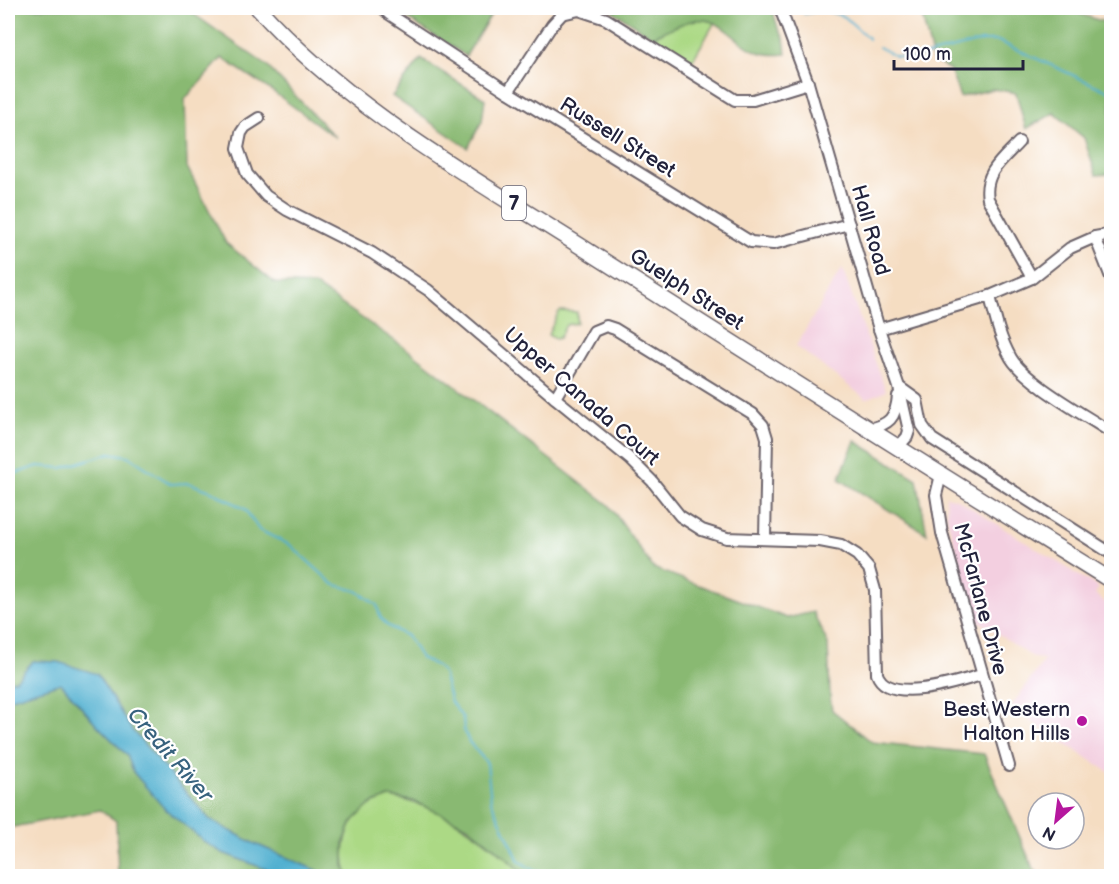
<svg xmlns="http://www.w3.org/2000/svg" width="1119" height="884" viewBox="0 0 1119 884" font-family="'Balsamiq Sans',sans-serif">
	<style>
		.built { fill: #f3cfe0 }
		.green { fill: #acd985; stroke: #677e60; stroke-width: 1.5 }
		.forest { fill: #89b972; stroke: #566e56; stroke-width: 1.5 }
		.water { fill: #51b0d0; stroke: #3a6986; stroke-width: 1.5 }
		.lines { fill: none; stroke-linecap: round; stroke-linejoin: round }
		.stream { stroke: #51b0d0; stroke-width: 2 }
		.street-casing { stroke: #6c636a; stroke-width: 14 }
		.primary-casing { stroke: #6c636a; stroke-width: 18 }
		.street { stroke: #fff; stroke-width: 10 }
		.primary { stroke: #fff; stroke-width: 15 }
		.poi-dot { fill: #b5179e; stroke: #fff; stroke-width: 2 }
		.labels { text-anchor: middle; stroke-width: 4.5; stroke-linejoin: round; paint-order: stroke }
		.shield { fill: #fff; stroke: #646476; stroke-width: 1.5 }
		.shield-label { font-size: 20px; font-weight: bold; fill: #22223b }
		.street-label { font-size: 21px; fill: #22223b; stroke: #fff }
		.poi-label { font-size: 21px; fill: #22223b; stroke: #fff; text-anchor: end }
		.water-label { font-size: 22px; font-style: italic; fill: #37627e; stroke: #fff }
	</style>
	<rect width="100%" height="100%" fill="#fff"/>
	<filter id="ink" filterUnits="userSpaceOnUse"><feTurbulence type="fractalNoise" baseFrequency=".0167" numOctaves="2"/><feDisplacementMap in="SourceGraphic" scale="12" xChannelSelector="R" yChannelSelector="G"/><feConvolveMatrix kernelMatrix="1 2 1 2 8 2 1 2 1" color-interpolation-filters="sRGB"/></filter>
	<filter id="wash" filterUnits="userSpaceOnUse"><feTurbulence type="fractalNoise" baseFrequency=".008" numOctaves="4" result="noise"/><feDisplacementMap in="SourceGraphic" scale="24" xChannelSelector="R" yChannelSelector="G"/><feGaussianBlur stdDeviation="1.35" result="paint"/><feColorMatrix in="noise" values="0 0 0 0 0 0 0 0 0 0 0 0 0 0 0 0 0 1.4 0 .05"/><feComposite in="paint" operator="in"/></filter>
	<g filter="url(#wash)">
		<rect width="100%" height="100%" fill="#f5ddc2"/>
		<g class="built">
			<path d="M 842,268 L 886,391 L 866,399 L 796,346 Z"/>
			<path d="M 946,496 L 957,499 L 1099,588 L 1095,594 L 1111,607 L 1112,768 L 1109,772 L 1010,708 L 1045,659 L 1034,658 L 974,618 L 947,517 Z"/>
		</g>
		<g class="green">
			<path d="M 699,19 L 715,22 L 691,63 L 652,37 L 685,22 Z"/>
			<path d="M 561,311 L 577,312 L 577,323 L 566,325 L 559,338 L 555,339 L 548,335 L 558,313 Z"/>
			<path d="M 390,797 C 444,807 487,838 525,876 L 348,876 C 339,851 346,818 372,804 C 377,801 385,799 390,797 Z"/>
		</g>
		<g class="forest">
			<path d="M 8,8 L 185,8 L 266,65 L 336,138 L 272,91 L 222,58 L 185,99 L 187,167 L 226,243 L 275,283 L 314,285 L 414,354 L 609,505 L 653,568 L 787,618 L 813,612 L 828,644 L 830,696 L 832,710 L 872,742 L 984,754 L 1033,868 L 1040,876 L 525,876 L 499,851 L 467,826 L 413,801 L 390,797 L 371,804 L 352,822 L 344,842 L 344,866 L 348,876 L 329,876 L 253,843 L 210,820 L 132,730 L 97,674 L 8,681 Z"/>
			<path d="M 405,8 L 495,8 L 466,56 L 408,19 Z"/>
			<path d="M 608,8 L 772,8 L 778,28 L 784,38 L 786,54 C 776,55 767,55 758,52 C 735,44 723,17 696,20 C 681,22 666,31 652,37 Z"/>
			<path d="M 920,8 L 1061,8 L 1111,24 L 1111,174 L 1096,175 L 1084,138 L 1054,113 L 1026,129 L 1016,93 L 993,89 L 960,97 L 950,70 L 933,60 Z"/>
			<path d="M 421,59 L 485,99 L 482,121 L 468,148 L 392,96 Z"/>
			<path d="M 855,441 L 917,479 L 927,534 L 839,479 Z"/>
			<path d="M 61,683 L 97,725 L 127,755 L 134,773 L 206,843 L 223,853 L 284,876 L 118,876 L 116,821 L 100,810 L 8,828 L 8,699 Z"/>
		</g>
		<path class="water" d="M 33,661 L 58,662 L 97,674 L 132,730 L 210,820 L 253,843 L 329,876 L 284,876 L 223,853 L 206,843 L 164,808 L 134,773 L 127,755 L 97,725 L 61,683 L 8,699 L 8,681 L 16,680 Z"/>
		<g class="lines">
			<g class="stream">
				<path d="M 804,14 L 824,10 L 845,17 L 869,39"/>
				<path d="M 879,47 L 895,56 L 911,59 L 982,41 L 998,41 L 1112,93"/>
				<path d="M 8,476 L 38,466 L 62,468 L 110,453 L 128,456 L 171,484 L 189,483 L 211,491 L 245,509 L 259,530 L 290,545 L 333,584 L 357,591 L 377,605 L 380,617 L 388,626 L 407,636 L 421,658 L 437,666 L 443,673 L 451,702 L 463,718 L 464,730 L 469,742 L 487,763 L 491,801 L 519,861 L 535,871 L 560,876"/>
			</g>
		</g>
	</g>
	<g filter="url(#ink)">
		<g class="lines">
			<defs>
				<g id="street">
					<path d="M 383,8 L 389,14 L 508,92 L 751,242 L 773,244 L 849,224"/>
					<path d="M 780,8 L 808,83 L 879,329 L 899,387 L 909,431 L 907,437 L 898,447"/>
					<path d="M 508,92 L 552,25 L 562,14 L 579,10 L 606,19 L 735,100 L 753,100 L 808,83"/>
					<path d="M 259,118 L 245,127 L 241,133 L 238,148 L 247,174 L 266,196 L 287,210 L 372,253 L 428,290 L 555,398 L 630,459 L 652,481 L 680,516 L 702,530 L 727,538 L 820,541 L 841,545 L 857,555 L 869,569 L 875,590 L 877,674 C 888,705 958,682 981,675"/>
					<path d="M 1019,142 C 1003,159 983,173 988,199 L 1032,278"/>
					<path d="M 1095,237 L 1112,280"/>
					<path d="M 990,296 C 995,317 1000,339 1011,358 C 1026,383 1085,415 1112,433"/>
					<path d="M 879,329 L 990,296 L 1032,278 L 1070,248 L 1095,237 L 1112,234"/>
					<path d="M 899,387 L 917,400 L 922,425 L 932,439 L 1112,554"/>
					<path d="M 555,398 L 594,331 L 606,326 L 615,329 L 753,414 L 763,425 L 767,438 L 765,538"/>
					<path d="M 868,429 C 889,425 896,418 898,396"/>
					<path d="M 941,475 L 936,495 L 942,533 L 1009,766"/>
				</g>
				<path id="primary" d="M 258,8 C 352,113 481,182 599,258 C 769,366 940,475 1112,581"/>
			</defs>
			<use href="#street" class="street-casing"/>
			<use href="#primary" class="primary-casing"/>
			<use href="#street" class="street"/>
			<use href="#primary" class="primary"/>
		</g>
	</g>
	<circle class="poi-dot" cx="1082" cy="721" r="6"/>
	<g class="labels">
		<rect class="shield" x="502" y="186" width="24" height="34" rx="4.5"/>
		<g class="shield-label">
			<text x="514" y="210">7</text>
		</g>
		<g class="street-label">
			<text transform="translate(618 137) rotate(32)" y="7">Russell Street</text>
			<text transform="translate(871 230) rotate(74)" y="7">Hall Road</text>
			<text transform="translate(687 289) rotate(33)" y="7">Guelph Street</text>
			<text transform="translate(582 396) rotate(41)" y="7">Upper Canada Court</text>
			<text transform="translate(981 599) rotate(75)" y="7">McFarlane Drive</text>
		</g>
		<g class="poi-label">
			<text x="1070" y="716">Best Western<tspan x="1070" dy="24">Halton Hills</tspan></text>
		</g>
		<g class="water-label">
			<text transform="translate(171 754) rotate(49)" y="8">Credit River</text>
		</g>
	</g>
	<rect width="1119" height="884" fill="none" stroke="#fff" stroke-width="30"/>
	<g transform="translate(1056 821) rotate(208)"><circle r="28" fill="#ffffff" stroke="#a7a7b1" stroke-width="1.5"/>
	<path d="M0-4.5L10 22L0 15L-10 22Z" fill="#b5179e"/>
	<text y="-9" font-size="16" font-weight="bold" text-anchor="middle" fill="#22223b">N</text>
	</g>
	<path d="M894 60v9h129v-9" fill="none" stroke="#22223b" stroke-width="3"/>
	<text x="903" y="60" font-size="18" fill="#22223b" stroke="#ffffff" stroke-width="4.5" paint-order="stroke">100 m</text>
</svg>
